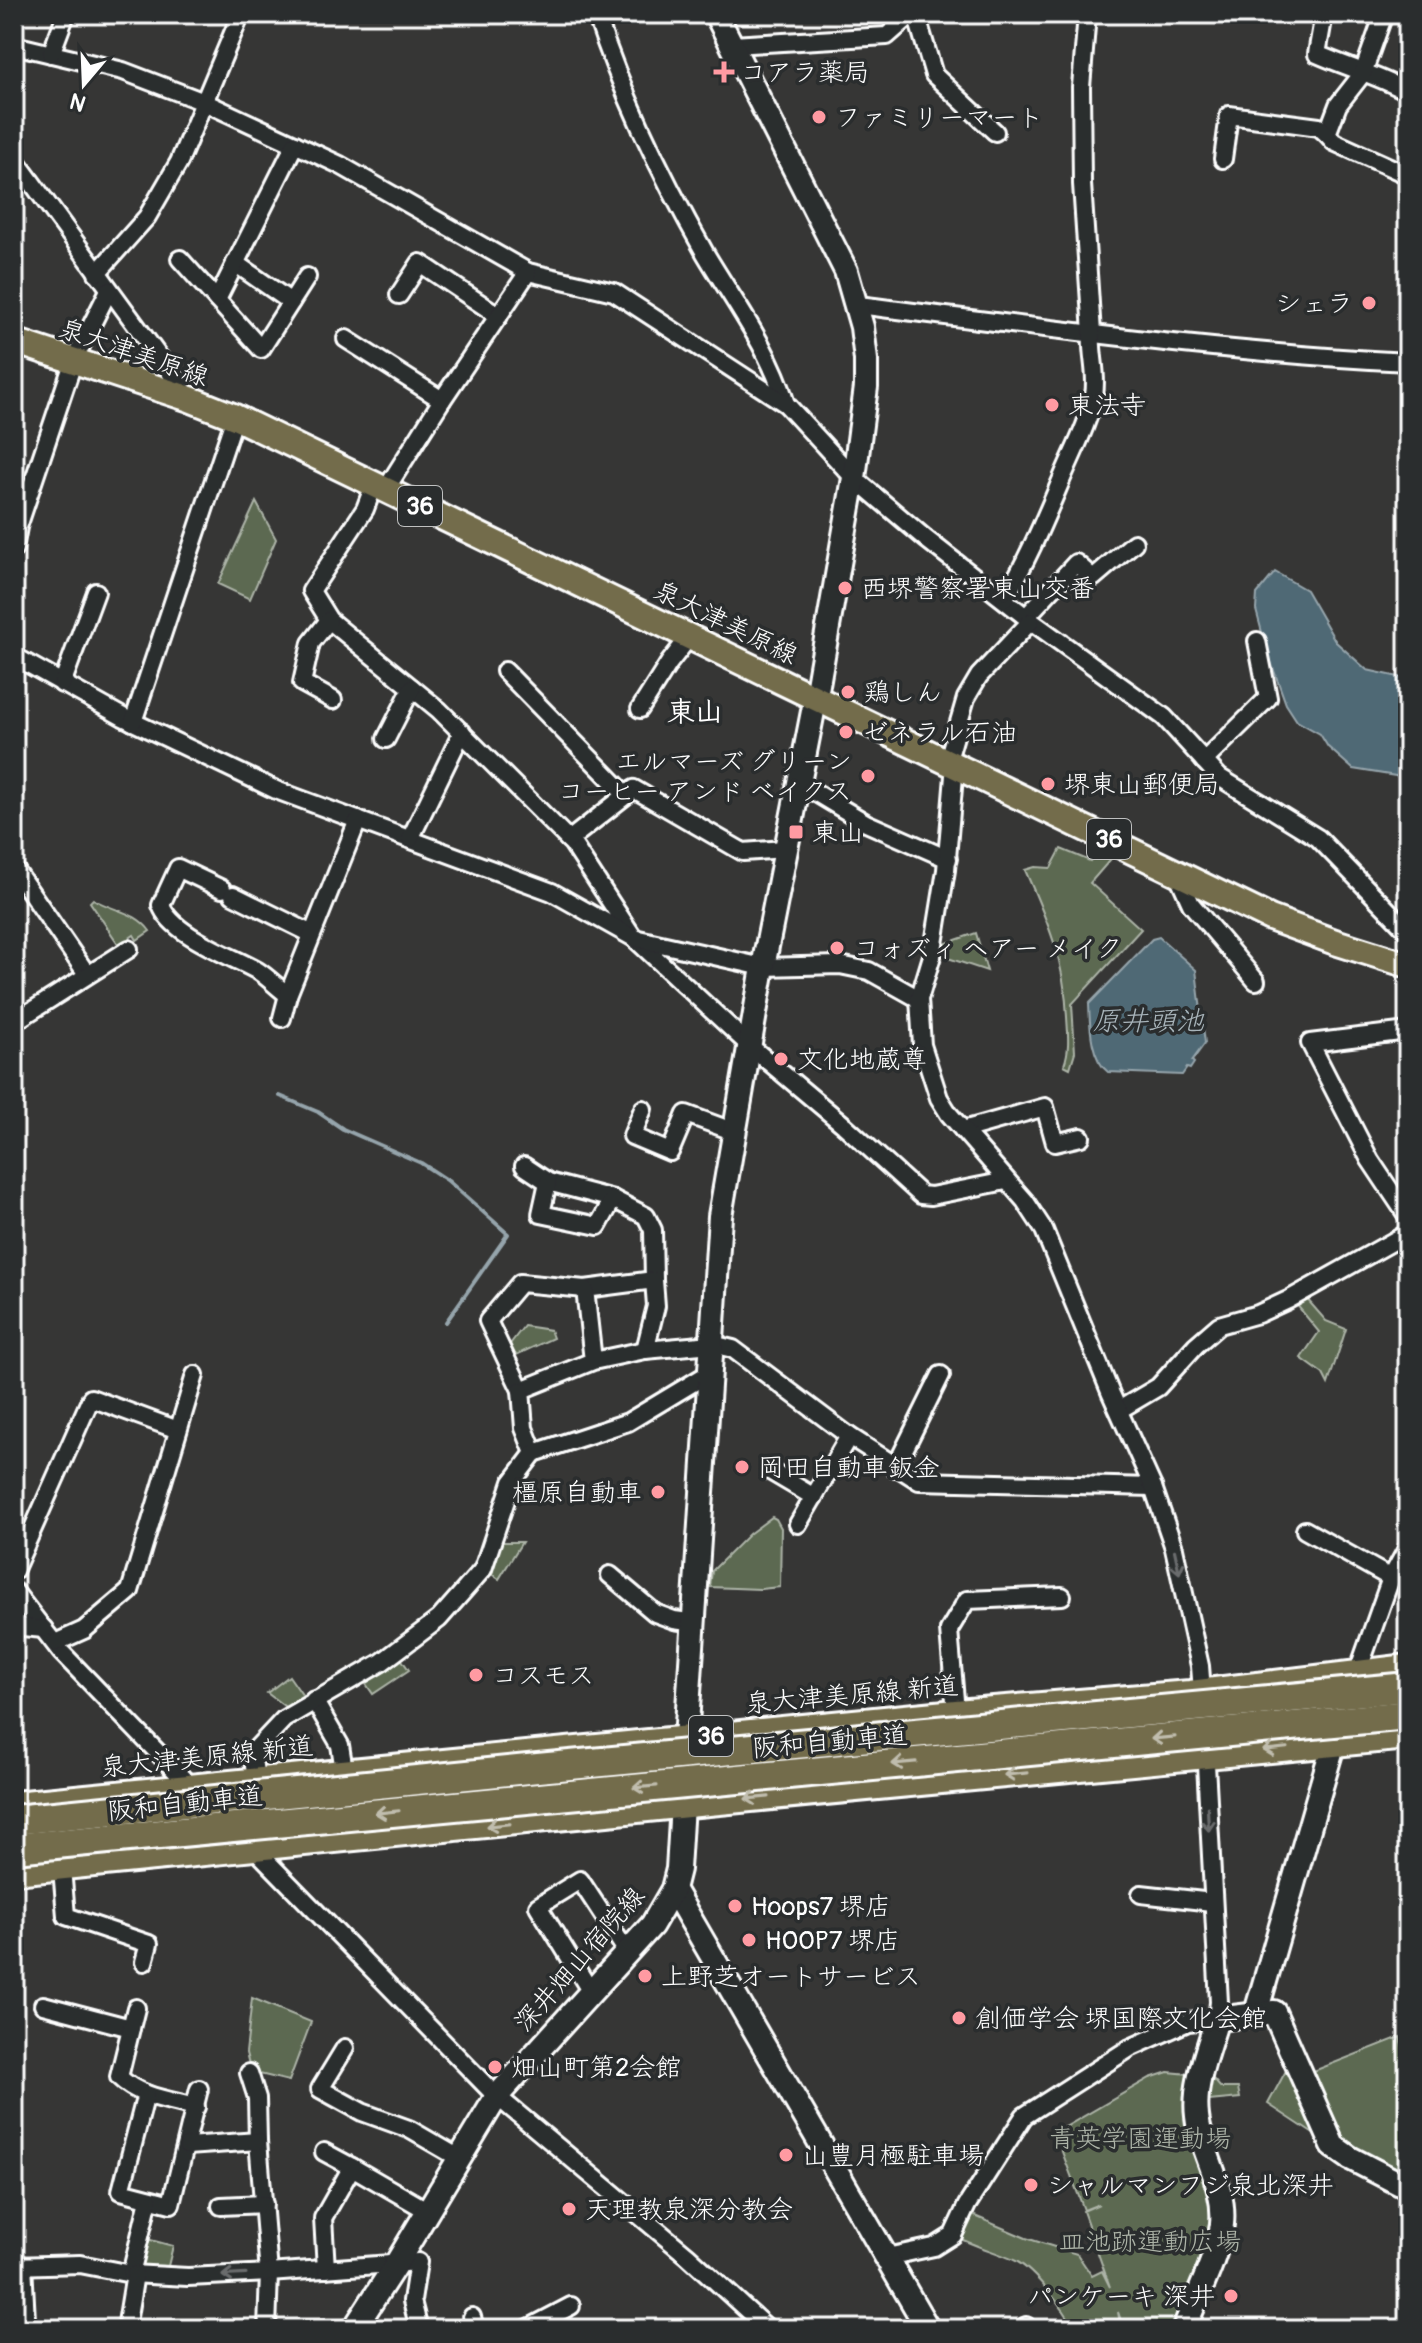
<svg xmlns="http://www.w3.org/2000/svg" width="1422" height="2343" viewBox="0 0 1422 2343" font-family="Pangolin,'Klee One',sans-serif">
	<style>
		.green { fill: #5b6951; stroke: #adb4a8; stroke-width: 2 }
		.water { fill: #506975; stroke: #96a5ac; stroke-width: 2 }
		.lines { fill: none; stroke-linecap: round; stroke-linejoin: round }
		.stream { stroke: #96a5ac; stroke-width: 4 }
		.street-casing { stroke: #fff; stroke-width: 22 }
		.secondary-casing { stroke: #fff; stroke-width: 28 }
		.primary-casing { stroke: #fff; stroke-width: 30 }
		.street { stroke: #2a2d2e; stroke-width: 16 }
		.secondary { stroke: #2a2d2e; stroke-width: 22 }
		.primary { stroke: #736c4b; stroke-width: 24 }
		.highway-bridge-casing { stroke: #fff; stroke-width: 34; stroke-linecap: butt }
		.highway-bridge { stroke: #736c4b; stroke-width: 28 }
		.oneway { stroke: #6a6c6d }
		.oneway2 { stroke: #c0bdae }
		.poi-dot { fill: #ff9aa2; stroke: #2a2d2e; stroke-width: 3 }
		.labels { text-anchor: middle; stroke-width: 7; stroke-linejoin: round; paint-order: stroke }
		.shield { fill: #2a2d2e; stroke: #bfc0c0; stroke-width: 2 }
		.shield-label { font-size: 24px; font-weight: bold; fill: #fff }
		.poi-label { font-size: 26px; fill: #fff; stroke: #2a2d2e; text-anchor: start }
		.street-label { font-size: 26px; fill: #fff; stroke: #2a2d2e }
		.park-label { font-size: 26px; fill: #adb4a8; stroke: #2a2d2e }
		.neighbourhood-label { font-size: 28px; font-weight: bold; fill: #fff; stroke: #2a2d2e }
		.water-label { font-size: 28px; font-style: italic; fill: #a8b4ba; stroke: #2a2d2e }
	</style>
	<rect width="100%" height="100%" fill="#363635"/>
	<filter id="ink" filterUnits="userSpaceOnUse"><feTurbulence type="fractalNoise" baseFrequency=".0125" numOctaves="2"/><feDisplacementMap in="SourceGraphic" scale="16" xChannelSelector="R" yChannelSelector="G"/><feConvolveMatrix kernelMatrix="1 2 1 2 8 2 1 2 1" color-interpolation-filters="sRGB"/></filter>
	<g filter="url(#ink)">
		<g class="green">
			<path d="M 256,502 L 276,539 L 250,599 L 218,584 Z"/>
			<path d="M 1103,846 L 1116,853 L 1090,883 L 1141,929 L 1072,1004 L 1075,1052 L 1070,1068 L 1064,1065 C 1070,1049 1068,1034 1067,1017 C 1065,961 1047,920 1025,870 L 1035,867 L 1051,868 L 1061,849 L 1090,861 Z"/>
			<path d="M 93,899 C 115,912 135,911 150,931 L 137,940 L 134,935 L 119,945 L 90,902 Z"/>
			<path d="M 976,933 L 987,971 L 942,956 L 941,945 Z"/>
			<path d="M 1306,1298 L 1326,1321 L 1346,1329 L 1328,1384 L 1323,1374 L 1301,1358 L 1319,1332 L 1296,1304 Z"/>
			<path d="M 524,1326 L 550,1330 L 553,1338 L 512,1357 L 507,1348 Z"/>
			<path d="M 772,1517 L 776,1519 L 781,1528 L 780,1587 L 760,1589 L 710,1587 L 712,1571 L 749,1534 Z"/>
			<path d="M 502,1542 L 522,1542 L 499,1579 L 490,1573 Z"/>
			<path d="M 400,1657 L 409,1670 L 373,1694 L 364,1681 Z"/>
			<path d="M 289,1676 L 305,1699 L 288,1709 L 267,1693 Z"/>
			<path d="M 252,1998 L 311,2022 L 289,2081 L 251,2072 L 246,2053 Z"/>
			<path d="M 1400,2037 L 1408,2067 L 1408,2178 L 1342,2141 L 1311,2072 Z"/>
			<path d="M 1289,2065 L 1318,2137 L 1268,2104 Z"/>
			<path d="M 1168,2072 L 1189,2074 C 1185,2098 1183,2118 1190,2141 C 1197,2163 1209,2183 1210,2206 C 1212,2242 1184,2295 1170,2329 L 1124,2329 L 1118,2312 L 1121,2329 L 1075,2329 C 1065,2310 1035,2271 1016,2261 C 997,2252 976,2247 957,2237 L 968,2213 L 1026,2238 L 1077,2254 L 1092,2276 L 1102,2271 L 1110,2287 L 1083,2211 L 1099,2204 L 1084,2210 L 1055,2133 L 1150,2078 Z"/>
			<path d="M 1208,2077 L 1214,2080 L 1221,2088 L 1238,2088 L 1240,2098 L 1209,2101 L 1203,2097 Z"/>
			<path d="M 147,2239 L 173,2246 L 167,2270 L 144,2270 L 140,2266 Z"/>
		</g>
		<g class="water">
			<path d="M 1275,572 L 1306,590 L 1336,642 L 1367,670 L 1408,679 L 1408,778 L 1353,769 L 1328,747 L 1320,734 L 1297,721 L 1286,704 L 1267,651 L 1256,610 L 1257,594 Z"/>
			<path d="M 1159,937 L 1196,970 L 1205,1043 L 1192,1061 L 1194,1063 L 1190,1069 L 1187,1068 L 1182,1075 L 1108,1072 C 1090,1058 1090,1025 1089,1004 L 1152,939 Z"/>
		</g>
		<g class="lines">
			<path class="stream" d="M 280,1096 L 318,1112 L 343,1129 L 421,1163 L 447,1180 L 508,1234 L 446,1322"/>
			<defs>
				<g id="street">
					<path d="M 596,14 C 623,97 662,177 705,253 C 734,302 770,349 786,404"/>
					<path d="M 916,14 L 934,75 L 995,132"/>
					<path d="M 1324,14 L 1317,54 C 1346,67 1380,76 1408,92"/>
					<path d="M 1384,14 L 1363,73 L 1338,105 L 1327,134 L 1334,142 L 1403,173"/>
					<path d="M 14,45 L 123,71 L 204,102 L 340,165 L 528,272 L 614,292 L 786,404 L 854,478 L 926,539 L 1031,621 L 1164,717 L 1219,777 L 1318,838 L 1408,931"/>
					<path d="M 732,45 L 887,36 L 912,14"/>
					<path d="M 51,54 L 66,14"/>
					<path d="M 14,158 L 189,398"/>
					<path d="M 1223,159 L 1229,115 L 1319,127 L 1327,134"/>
					<path d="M 180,259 L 261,349 L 307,277"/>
					<path d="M 235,263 L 291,302"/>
					<path d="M 97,273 L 147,217 L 179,162 L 241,14"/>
					<path d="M 399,295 L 420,263 L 499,316"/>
					<path d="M 217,300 L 295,144"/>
					<path d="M 857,305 C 1040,327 1223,353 1408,362"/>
					<path d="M 346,339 L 442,400"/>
					<path d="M 374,485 L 365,509 L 311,591 L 329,620 L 439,710 L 572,843 L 634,938 L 750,1046 L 844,1125 L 921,1195 L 931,1196 L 1006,1181"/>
					<path d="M 386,489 L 442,400 L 528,272"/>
					<path d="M 14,549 L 18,527 L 74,360 L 109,290"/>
					<path d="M 1004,599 C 1028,560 1045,518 1063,476 C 1074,450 1089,422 1094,395 C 1098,374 1090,354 1092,333 L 1082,184 L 1081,87 L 1087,14"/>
					<path d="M 1026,617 L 1076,563 L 1093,578 L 1134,543"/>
					<path d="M 329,620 L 311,643 L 302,683 L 333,700"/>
					<path d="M 14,656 L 123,717 L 276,790 L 552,892 L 634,938 L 763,967 L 840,965 L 869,971 L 919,999"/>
					<path d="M 505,671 L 626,795"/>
					<path d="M 62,684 L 96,592"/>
					<path d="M 640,709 L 669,663 L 690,636"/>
					<path d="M 133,722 L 235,417"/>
					<path d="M 386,739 L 412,688"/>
					<path d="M 948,760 L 966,698 L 979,676 L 1031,621"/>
					<path d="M 1204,761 L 1268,698 L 1257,641"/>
					<path d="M 798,782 L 866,823 L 948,859"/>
					<path d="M 410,839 L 462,732"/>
					<path d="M 569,840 L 634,789 L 743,852 L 785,849"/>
					<path d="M 14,868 L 87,974"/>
					<path d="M 1177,873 L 1191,904 L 1256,981"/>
					<path d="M 222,889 L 178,868 L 161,905 C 171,935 232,956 258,971 C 269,978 278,988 288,995"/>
					<path d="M 233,895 L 312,934"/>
					<path d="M 282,1018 L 288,995 L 358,820"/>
					<path d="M 14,1022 L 129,949"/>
					<path d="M 1408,1031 L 1310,1043 L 1370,1160 L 1408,1217"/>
					<path d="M 643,1109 L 632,1136 L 670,1152 L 686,1114 L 735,1132"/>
					<path d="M 963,1130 L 1045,1107 L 1055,1143 L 1081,1137"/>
					<path d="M 524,1166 L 548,1182 L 613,1199 L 646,1216 L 653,1230 L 654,1280"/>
					<path d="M 548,1182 L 541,1214 L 598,1226 L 613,1199"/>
					<path d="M 585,1289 L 654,1280 L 656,1306 L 645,1350"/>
					<path d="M 593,1361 L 585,1289 L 520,1283 L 488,1321 L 521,1390 L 593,1361 L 645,1350 L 712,1344 L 733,1349 L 849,1436 L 919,1481 L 1153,1487"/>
					<path d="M 521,1390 L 524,1428 L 534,1453"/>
					<path d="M 1119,1410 L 1158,1387 L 1196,1345 L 1219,1325 L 1258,1314 L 1288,1300 L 1408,1233"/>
					<path d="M 895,1468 L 941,1375"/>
					<path d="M 770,1471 L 814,1497"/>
					<path d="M 798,1524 L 849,1436"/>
					<path d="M 1305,1530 L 1391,1578"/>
					<path d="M 14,1571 L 91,1398 L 178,1430"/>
					<path d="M 610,1575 L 655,1613 L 674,1620 L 695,1623"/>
					<path d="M 14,1591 L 61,1652 L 191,1787"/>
					<path d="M 14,1624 L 22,1627 L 44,1629"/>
					<path d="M 55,1643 L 84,1630 L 130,1591 L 195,1375"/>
					<path d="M 1357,1674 L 1391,1578 L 1408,1547"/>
					<path d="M 314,1700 L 340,1745 L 344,1770"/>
					<path d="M 956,1712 L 949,1630 L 967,1600 L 1062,1596"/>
					<path d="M 256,1779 L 252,1753 L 284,1719 L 382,1662 L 439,1619 L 483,1569 L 512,1482 L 534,1453 L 628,1422 L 711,1372"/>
					<path d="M 254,1848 L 493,2093 L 688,2256 L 768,2329"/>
					<path d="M 62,1868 L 66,1916 L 149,1944 L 144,1962"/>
					<path d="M 1141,1894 L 1212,1902"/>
					<path d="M 591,1992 L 538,1906 L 580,1880 L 627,1952"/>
					<path d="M 43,2005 L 131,2028"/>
					<path d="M 136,2008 L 119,2077 C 139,2097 169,2100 196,2107"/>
					<path d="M 345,2048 L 320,2089 L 362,2112 L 409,2129 L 459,2158"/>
					<path d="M 249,2073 L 257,2098 L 258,2141 L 269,2273 L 267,2329"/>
					<path d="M 146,2094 L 121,2191 L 171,2204 L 199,2089"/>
					<path d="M 187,2146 L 258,2141"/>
					<path d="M 324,2152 L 352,2167"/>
					<path d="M 221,2206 L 264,2204"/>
					<path d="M 887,2257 L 934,2247 L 953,2235 L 967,2205 L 1024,2116 L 1130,2048 L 1188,2022 L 1217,2019 L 1219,2002 L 1202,1691 L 1200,1666 L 1174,1548 L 1153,1487 L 1111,1394 L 1044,1230 L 1025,1201 L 949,1114 L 939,1098 L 922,1045 L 919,999 L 932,956 L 946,870 L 955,764"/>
					<path d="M 23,2265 L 26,2320 L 28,2329"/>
					<path d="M 14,2266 L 80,2264 L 131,2274 L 188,2277 L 269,2273 L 418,2262 L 412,2301 L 419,2329"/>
					<path d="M 326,2269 L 323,2218 L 352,2167 L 428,2211"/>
					<path d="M 131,2274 L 149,2199"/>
					<path d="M 472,2317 L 475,2329"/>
					<path d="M 126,2329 L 135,2274"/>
					<path d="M 527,2329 L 571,2306"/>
					<path d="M 1024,2329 L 1026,2326 L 1028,2329"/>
				</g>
				<g id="secondary">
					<path d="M 685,1755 L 720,1216 L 763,967 L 816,696 L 854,478 L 866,387 L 866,360 L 862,327 L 846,271 L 716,14"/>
					<path d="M 673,1889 L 928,2329"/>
					<path d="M 1255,2016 L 1338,1728"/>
					<path d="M 354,2329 L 396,2264 L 497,2096 L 652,1925 L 673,1889 L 678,1869 L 683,1789"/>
					<path d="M 1184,2329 C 1196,2298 1218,2256 1222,2224 C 1226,2185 1201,2154 1197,2116 C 1193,2084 1208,2050 1217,2019 L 1274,2012 L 1333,2146 L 1350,2158 L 1408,2188"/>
				</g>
				<g id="primary">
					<path d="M 14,341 L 190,399 L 235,417 L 1270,918 L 1335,942 L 1408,965"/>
					<path d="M 14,1804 L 956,1712 L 1190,1693 L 1408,1667"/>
					<path d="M 14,1872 L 698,1804 L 1408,1737"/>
				</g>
			</defs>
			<use href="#street" class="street-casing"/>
			<use href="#secondary" class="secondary-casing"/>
			<use href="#primary" class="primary-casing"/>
			<use href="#street" class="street"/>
			<use href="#secondary" class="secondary"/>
			<use href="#primary" class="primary"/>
			<defs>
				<g id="highway-bridge">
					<path d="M 14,1820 L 538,1768 L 1408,1687"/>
					<path d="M 14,1848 L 1408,1715"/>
				</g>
			</defs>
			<use href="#highway-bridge" class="highway-bridge-casing"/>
			<use href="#highway-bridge" class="highway-bridge"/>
		</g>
		<defs><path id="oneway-shaft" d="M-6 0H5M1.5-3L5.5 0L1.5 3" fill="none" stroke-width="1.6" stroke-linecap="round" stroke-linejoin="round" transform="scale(2)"/></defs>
		<g class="oneway">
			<use href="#oneway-shaft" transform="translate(1177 1562) rotate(78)"/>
			<use href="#oneway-shaft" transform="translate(1208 1819) rotate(87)"/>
			<use href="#oneway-shaft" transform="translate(234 2275) rotate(177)"/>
		</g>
		<g class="oneway2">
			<use href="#oneway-shaft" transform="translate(1163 1738) rotate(175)"/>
			<use href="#oneway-shaft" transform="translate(1275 1749) rotate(174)"/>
			<use href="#oneway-shaft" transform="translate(904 1763) rotate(175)"/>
			<use href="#oneway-shaft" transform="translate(1016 1774) rotate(175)"/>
			<use href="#oneway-shaft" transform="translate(645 1787) rotate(175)"/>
			<use href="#oneway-shaft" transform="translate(757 1798) rotate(175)"/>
			<use href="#oneway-shaft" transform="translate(387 1812) rotate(174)"/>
			<use href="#oneway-shaft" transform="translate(498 1825) rotate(174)"/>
		</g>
	</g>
	<g class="poi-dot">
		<path d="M720 60h8v8h8v8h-8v8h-8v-8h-8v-8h8z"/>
		<circle cx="819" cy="117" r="8"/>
		<circle cx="1369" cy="303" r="8"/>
		<circle cx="1052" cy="405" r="8"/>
		<circle cx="845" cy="588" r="8"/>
		<circle cx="848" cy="692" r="8"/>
		<circle cx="846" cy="732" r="8"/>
		<circle cx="868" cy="776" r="8"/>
		<circle cx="1048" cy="784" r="8"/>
		<rect x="788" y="824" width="16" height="16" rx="4"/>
		<circle cx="837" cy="948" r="8"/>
		<circle cx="781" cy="1059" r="8"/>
		<circle cx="742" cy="1467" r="8"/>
		<circle cx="658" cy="1492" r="8"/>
		<circle cx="476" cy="1675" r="8"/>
		<circle cx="735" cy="1906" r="8"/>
		<circle cx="749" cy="1940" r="8"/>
		<circle cx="645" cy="1976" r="8"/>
		<circle cx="959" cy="2018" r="8"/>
		<circle cx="495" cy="2067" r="8"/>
		<circle cx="786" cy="2155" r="8"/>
		<circle cx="1031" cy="2185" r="8"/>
		<circle cx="569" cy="2209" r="8"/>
		<circle cx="1231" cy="2296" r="8"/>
	</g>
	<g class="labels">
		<g class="shield">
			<rect x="398" y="486" width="44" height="40" rx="6"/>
			<rect x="1087" y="819" width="44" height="40" rx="6"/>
			<rect x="689" y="1716" width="44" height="40" rx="6"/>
		</g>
		<g class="shield-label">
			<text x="420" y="514">36</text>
			<text x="1109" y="847">36</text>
			<text x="711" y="1744">36</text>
		</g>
		<g class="poi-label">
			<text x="740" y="81">コアラ薬局</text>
			<text x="835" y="126">ファミリーマート</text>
			<text x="1353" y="312" text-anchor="end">シェラ</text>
			<text x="1068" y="414">東法寺</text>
			<text x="861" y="597">西堺警察署東山交番</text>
			<text x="864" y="701">鶏しん</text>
			<text x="862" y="741">ゼネラル石油</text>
			<text x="852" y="770" text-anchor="end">エルマーズ グリーン<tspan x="852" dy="30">コーヒー アンド ベイクス</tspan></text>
			<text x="1064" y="793">堺東山郵便局</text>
			<text x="812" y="841">東山</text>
			<text x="853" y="957">コォズィ ヘアー メイク</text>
			<text x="797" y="1068">文化地蔵尊</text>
			<text x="758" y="1476">岡田自動車鈑金</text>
			<text x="642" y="1501" text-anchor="end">橿原自動車</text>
			<text x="492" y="1684">コスモス</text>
			<text x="751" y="1915">Hoops7 堺店</text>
			<text x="765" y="1949">HOOP7 堺店</text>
			<text x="661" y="1985">上野芝オートサービス</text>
			<text x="975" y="2027">創価学会 堺国際文化会館</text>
			<text x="511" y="2076">畑山町第2会館</text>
			<text x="802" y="2164">山豊月極駐車場</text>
			<text x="1047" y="2194">シャルマンフジ泉北深井</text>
			<text x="585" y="2218">天理教泉深分教会</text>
			<text x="1215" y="2305" text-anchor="end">パンケーキ 深井</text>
		</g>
		<g class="street-label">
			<text transform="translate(134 352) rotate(19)" y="9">泉大津美原線</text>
			<text transform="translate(726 622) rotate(26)" y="9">泉大津美原線</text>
			<text transform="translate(852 1694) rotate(-5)" y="9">泉大津美原線 新道</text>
			<text transform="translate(830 1741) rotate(-5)" y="9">阪和自動車道</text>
			<text transform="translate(207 1756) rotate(-6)" y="9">泉大津美原線 新道</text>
			<text transform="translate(185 1803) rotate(-6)" y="9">阪和自動車道</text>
			<text transform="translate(579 1959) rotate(-49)" y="9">深井畑山宿院線</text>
		</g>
		<g class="park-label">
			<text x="1140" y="2147">青英学園運動場</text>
			<text x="1150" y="2250">皿池跡運動広場</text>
		</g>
		<g class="neighbourhood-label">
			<text x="695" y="721">東山</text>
		</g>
		<g class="water-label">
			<text x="1148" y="1030">原井頭池</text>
		</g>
	</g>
	<rect width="1422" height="2343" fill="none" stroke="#2a2d2e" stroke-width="48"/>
	<rect x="24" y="24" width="1374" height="2295" fill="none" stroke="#fff" stroke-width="3" filter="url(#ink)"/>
	<g transform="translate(84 84) rotate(199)" stroke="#2a2d2e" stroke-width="6" paint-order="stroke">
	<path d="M0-6L14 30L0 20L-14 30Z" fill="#ffffff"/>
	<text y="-12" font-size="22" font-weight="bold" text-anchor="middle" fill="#ffffff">N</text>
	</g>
</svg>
